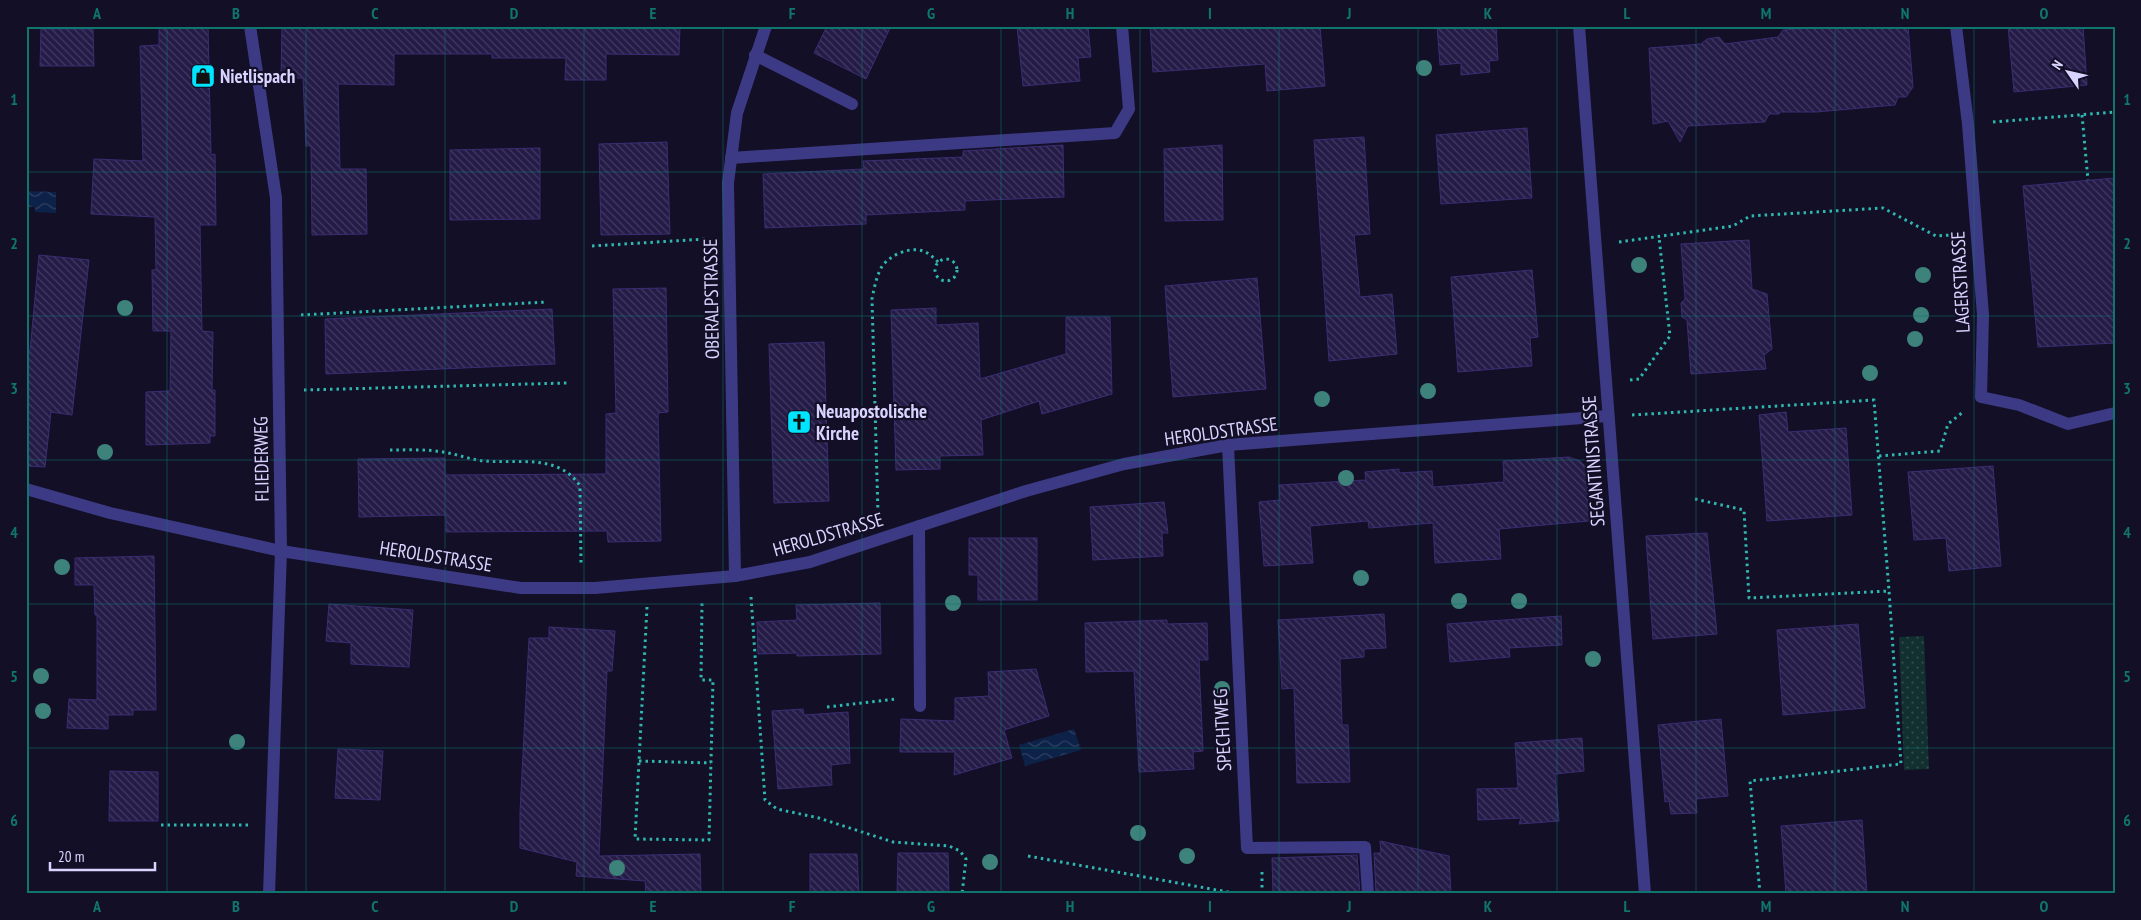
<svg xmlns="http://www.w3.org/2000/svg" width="2141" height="920" viewBox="0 0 2141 920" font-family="'PT Sans Narrow',sans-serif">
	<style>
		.park { fill: url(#park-dots) }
		.water { fill: url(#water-waves) }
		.building { fill: url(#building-back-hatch); stroke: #3b2d73 }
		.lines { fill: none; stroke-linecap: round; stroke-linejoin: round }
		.path { stroke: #2fb8b0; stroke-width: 3; stroke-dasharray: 2.5 4; stroke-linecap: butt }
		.lane { stroke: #3d3a85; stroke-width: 12 }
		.street { stroke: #3d3a85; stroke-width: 12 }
		.tree { fill: #3d827b }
		.grid { fill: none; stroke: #0f766e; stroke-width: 1; stroke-opacity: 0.55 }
		.labels { text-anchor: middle; stroke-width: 4.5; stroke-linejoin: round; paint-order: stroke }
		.poi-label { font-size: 19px; font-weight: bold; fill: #d9d4ff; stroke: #130f26; text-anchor: start }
		.street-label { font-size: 19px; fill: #d9d4ff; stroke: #130f26 }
		.neatline { fill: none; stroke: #0f766e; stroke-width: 2 }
		.grid-label { font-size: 16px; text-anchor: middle; font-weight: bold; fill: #0f766e }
	</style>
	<defs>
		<pattern id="park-dots" width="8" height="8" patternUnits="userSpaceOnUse" patternTransform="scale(1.25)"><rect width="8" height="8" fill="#12302f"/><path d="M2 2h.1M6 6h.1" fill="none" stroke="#344d4e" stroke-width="1.8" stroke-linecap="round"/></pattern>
		<pattern id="water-waves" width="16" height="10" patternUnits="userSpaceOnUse" patternTransform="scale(1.25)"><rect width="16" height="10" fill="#0c2248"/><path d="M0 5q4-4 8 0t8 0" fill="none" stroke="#2f4163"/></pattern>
		<pattern id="building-back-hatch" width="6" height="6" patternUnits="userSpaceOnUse" patternTransform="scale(1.25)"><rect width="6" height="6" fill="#241b47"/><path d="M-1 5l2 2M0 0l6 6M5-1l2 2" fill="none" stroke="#433b63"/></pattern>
	</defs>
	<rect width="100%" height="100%" fill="#130f26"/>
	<path class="park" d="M 1924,636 L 1929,769 L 1904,770 L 1899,637 Z"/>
	<g class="water">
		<path d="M 26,191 L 56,192 L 56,213 L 35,212 L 35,207 L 26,207 Z"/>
		<path d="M 1074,729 L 1081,750 L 1025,766 L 1019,745 Z"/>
	</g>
	<g class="building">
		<path d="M 159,26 L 208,26 L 211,155 L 215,154 L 216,225 L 200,225 L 202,331 L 213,332 L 212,390 L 215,390 L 215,436 L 210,436 L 210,443 L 146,445 L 146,392 L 170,391 L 171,331 L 153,331 L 152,270 L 156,270 L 155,217 L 91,214 L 94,159 L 143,161 L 140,46 L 159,45 Z"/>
		<path d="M 282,26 L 680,26 L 679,55 L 606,54 L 606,80 L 565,80 L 566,58 L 492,58 L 492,54 L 394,54 L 394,85 L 338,84 L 340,169 L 366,169 L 367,234 L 312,235 L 311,146 L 306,146 L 303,78 L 281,78 Z"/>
		<path d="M 827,26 L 891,26 L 866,79 L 814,53 Z"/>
		<path d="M 1017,26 L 1088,26 L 1091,57 L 1078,58 L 1080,81 L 1023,86 Z"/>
		<path d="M 1150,26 L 1320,26 L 1325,86 L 1267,91 L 1265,64 L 1153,72 Z"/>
		<path d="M 1437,26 L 1496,26 L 1498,60 L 1489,61 L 1490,72 L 1461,75 L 1461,63 L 1440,65 Z"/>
		<path d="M 1838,26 L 1908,26 L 1913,87 L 1906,97 L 1898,97 L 1895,105 L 1816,112 L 1780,112 L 1779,114 L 1769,114 L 1765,122 L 1688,126 L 1680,142 L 1668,121 L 1653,124 L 1649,48 L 1701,44 L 1707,39 L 1719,37 L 1725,44 L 1778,37 L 1783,30 Z"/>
		<path d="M 2008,26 L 2083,26 L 2087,85 L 2014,92 Z"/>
		<path d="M 41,29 L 93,29 L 94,66 L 40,66 Z"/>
		<path d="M 1527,128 L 1532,198 L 1441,204 L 1436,135 Z"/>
		<path d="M 1364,137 L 1370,234 L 1354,235 L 1360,297 L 1392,294 L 1397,354 L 1329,361 L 1314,140 Z"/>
		<path d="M 667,142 L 670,234 L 601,235 L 599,144 Z"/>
		<path d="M 1063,145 L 1064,197 L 965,201 L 965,210 L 866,215 L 866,224 L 765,228 L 763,174 L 864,169 L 863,161 L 963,157 L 963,151 Z"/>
		<path d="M 1222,145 L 1223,220 L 1165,221 L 1164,149 Z"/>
		<path d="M 540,148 L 540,219 L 450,220 L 450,150 Z"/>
		<path d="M 2115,178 L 2115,343 L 2038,347 L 2023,186 Z"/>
		<path d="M 1749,240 L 1752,289 L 1767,294 L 1772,349 L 1764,355 L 1766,369 L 1691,374 L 1687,320 L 1682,317 L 1681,303 L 1685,299 L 1681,244 Z"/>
		<path d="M 39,255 L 89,260 L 72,415 L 51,412 L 45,467 L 26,466 L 26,351 L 30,351 Z"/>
		<path d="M 1532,270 L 1538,337 L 1530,338 L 1532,366 L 1458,372 L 1451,277 Z"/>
		<path d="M 1257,278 L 1266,389 L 1173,397 L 1165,286 Z"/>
		<path d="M 666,288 L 668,412 L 658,413 L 661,541 L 608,542 L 607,531 L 446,532 L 446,515 L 359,517 L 358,459 L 445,458 L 445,475 L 606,474 L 606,414 L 616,413 L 613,289 Z"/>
		<path d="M 936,308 L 936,325 L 978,323 L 980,379 L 1066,354 L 1066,317 L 1110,317 L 1112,394 L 1042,414 L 1039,401 L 981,420 L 983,455 L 940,456 L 940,469 L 896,470 L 891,310 Z"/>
		<path d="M 552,309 L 555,364 L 326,374 L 325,319 Z"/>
		<path d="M 824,342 L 829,501 L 774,503 L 769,344 Z"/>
		<path d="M 1786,412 L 1788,432 L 1846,428 L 1852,515 L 1767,521 L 1759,415 Z"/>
		<path d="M 1569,457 L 1580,461 L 1586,467 L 1589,521 L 1499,529 L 1501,559 L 1435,563 L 1433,523 L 1369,528 L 1368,521 L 1310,526 L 1313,563 L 1264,566 L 1259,502 L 1280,500 L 1279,485 L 1366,480 L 1365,472 L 1399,469 L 1399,473 L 1432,471 L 1433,487 L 1504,482 L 1503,461 Z"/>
		<path d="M 1993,466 L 2001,566 L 1949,571 L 1946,538 L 1914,540 L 1908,472 Z"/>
		<path d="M 1164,502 L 1168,533 L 1162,533 L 1163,556 L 1093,560 L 1090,507 Z"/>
		<path d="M 1707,533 L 1717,634 L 1653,639 L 1646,536 Z"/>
		<path d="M 969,538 L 1037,538 L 1037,600 L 978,600 L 978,575 L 969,575 Z"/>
		<path d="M 154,556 L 156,710 L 133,710 L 133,715 L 108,715 L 108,729 L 67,728 L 69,699 L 97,700 L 97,615 L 95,615 L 94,585 L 75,585 L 75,558 Z"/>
		<path d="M 880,603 L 881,654 L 797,656 L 797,653 L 758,654 L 757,622 L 797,620 L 796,605 Z"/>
		<path d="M 329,604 L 413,610 L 409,667 L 351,664 L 351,643 L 326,641 Z"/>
		<path d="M 1384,614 L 1386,648 L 1364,649 L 1364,657 L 1340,659 L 1342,725 L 1348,725 L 1350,782 L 1297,783 L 1294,688 L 1282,689 L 1278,620 Z"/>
		<path d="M 1561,616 L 1562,645 L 1509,648 L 1510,657 L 1450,662 L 1447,624 Z"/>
		<path d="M 1167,620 L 1167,624 L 1207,623 L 1208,660 L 1199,660 L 1203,751 L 1193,752 L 1194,769 L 1139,772 L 1134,671 L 1086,672 L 1085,623 Z"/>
		<path d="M 1858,624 L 1865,708 L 1783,715 L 1777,630 Z"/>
		<path d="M 549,627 L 615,631 L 612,671 L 607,671 L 599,856 L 700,854 L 701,894 L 646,894 L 645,881 L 576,876 L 577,862 L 520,848 L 520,812 L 529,638 L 549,638 Z"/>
		<path d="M 1036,669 L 1049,716 L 1004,730 L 1012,758 L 954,775 L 955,752 L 900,752 L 901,719 L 955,721 L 955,698 L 989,696 L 988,672 Z"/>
		<path d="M 803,709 L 804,715 L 848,712 L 850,763 L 831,765 L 832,785 L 778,789 L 772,711 Z"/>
		<path d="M 1721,719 L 1728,796 L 1696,799 L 1697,813 L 1671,814 L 1669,801 L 1665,802 L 1658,725 Z"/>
		<path d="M 1582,738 L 1584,771 L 1555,774 L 1559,821 L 1519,824 L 1521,818 L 1478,820 L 1477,789 L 1518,788 L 1515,743 Z"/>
		<path d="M 338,749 L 383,751 L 380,800 L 335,798 Z"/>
		<path d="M 110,771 L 158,772 L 158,821 L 109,821 Z"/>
		<path d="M 1862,820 L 1867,894 L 1786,894 L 1781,826 Z"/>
		<path d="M 1380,841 L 1449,856 L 1451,894 L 1376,894 L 1374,853 L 1381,853 Z"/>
		<path d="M 898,853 L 948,853 L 949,894 L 897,894 Z"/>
		<path d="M 810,854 L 857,854 L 859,894 L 810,894 Z"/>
		<path d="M 1357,855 L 1360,894 L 1273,894 L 1272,858 Z"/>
	</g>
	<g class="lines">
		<g class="path">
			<path d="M 2082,115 L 2088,180"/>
			<path d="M 1993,122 L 2115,112"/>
			<path d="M 1619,242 L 1733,226 L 1750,216 L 1883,208 L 1936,236 L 1951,235"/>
			<path d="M 592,246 L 706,239"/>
			<circle cx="946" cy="270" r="11"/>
			<path d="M 301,315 L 547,302"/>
			<path d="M 1630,380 L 1639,379 L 1670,336 L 1659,237"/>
			<path d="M 304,390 L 567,383"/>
			<path d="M 1632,415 L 1874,400 L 1889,591"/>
			<path d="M 390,450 C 407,450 426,449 443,452 C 457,454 471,460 485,461 C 518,464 558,453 580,486 L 581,563"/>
			<path d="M 1879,456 L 1940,451 L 1948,424 L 1963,412"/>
			<path d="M 1695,499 L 1744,510 L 1749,598 L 1889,591 L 1901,764 L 1750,781 L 1760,894"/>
			<path d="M 878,514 L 872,299 C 874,289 876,278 881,268 C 888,256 909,246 923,251 C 929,253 934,258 939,263"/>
			<path d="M 751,597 L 765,800 L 777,809 L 819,818 L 893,842 L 949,846 L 960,851 L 966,859 L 962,894"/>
			<path d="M 647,607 L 635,839 L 709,840 L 713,680 L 701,680 L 702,602"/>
			<path d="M 827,707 L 896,699"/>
			<path d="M 639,761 L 711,763"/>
			<path d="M 161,825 L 248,825"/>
			<path d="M 1028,856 L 1239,894"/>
			<path d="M 1262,872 L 1262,894"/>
		</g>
		<g class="lane">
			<path d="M 755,55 L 852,104"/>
			<path d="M 731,158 L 1115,133 L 1129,109 L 1122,26"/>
			<path d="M 919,526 L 920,706"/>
		</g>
		<g class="street">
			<path d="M 250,26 L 276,198 L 281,551 L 269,894"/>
			<path d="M 1579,26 L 1645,894"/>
			<path d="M 1956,26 L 1968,124 L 1983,315 L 1981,397 L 2019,405 L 2068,424 L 2115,413"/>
			<path d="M 1228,445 L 1247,848 L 1365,847 L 1368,894"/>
			<path d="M 26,489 L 110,513 L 281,551 L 521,588 L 595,588 L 735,576 L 810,562 L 1026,491 L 1124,464 L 1228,445 L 1608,416"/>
			<path d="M 735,576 L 728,183 L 737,113 L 766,26"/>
		</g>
	</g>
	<g class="tree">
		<circle cx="1424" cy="68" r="8"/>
		<circle cx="1639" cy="265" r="8"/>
		<circle cx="1923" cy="275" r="8"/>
		<circle cx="125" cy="308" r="8"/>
		<circle cx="1921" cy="315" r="8"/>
		<circle cx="1915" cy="339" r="8"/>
		<circle cx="1870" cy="373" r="8"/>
		<circle cx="1428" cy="391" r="8"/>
		<circle cx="1322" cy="399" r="8"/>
		<circle cx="105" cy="452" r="8"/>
		<circle cx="1346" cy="478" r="8"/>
		<circle cx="62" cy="567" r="8"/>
		<circle cx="1361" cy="578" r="8"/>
		<circle cx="1459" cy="601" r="8"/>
		<circle cx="1519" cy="601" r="8"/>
		<circle cx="953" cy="603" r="8"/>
		<circle cx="1593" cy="659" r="8"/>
		<circle cx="41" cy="676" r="8"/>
		<circle cx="1222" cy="689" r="8"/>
		<circle cx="43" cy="711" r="8"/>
		<circle cx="237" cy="742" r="8"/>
		<circle cx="1138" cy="833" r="8"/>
		<circle cx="1187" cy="856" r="8"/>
		<circle cx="990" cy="862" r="8"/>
		<circle cx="617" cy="868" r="8"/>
	</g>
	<path class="grid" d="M 167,26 L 167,894M 306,26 L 306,894M 445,26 L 445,894M 584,26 L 584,894M 723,26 L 723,894M 862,26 L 862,894M 1001,26 L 1001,894M 1140,26 L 1140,894M 1279,26 L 1279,894M 1418,26 L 1418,894M 1557,26 L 1557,894M 1696,26 L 1696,894M 1835,26 L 1835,894M 1974,26 L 1974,894M 26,172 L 2115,172M 26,316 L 2115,316M 26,460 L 2115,460M 26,604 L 2115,604M 26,748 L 2115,748"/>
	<defs>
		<symbol id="shop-square" viewBox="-11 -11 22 22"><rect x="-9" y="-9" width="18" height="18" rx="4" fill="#00e5ff" stroke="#130f26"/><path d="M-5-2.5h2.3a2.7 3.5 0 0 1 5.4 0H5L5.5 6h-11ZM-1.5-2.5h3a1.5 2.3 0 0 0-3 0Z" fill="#111"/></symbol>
		<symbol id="church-square" viewBox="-11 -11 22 22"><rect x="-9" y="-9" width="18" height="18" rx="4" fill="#00e5ff" stroke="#130f26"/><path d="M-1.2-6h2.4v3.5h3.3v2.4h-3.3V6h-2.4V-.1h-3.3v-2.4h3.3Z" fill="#111"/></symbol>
	</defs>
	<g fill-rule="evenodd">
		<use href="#shop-square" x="189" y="62" width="28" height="28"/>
		<use href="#church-square" x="785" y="408" width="28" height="28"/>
	</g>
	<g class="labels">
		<g class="poi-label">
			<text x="220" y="83">Nietlispach</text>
			<text x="816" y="418">Neuapostolische<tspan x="816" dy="22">Kirche</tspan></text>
		</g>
		<g class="street-label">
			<text transform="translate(1960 282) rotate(-93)" y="7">LAGERSTRASSE</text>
			<text transform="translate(711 299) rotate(-91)" y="7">OBERALPSTRASSE</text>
			<text transform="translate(1221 431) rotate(-8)" y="7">HEROLDSTRASSE</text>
			<text transform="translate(261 459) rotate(-91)" y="7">FLIEDERWEG</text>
			<text transform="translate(1593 461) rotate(-94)" y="7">SEGANTINISTRASSE</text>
			<text transform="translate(828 534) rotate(-16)" y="7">HEROLDSTRASSE</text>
			<text transform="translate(436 556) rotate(9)" y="7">HEROLDSTRASSE</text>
			<text transform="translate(1222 730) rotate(-93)" y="7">SPECHTWEG</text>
		</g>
	</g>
	<rect width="2141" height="920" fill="none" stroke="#130f26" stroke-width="55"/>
	<g transform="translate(2068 72) rotate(304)" stroke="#130f26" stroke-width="4" paint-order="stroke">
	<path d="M0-4L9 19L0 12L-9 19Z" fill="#d9d4ff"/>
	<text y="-8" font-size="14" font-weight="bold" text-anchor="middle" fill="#d9d4ff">N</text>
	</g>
	<path d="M50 862v8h105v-8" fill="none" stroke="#d9d4ff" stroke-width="2.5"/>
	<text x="58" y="862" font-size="15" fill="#d9d4ff" stroke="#130f26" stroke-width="4" paint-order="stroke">20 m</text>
	<rect x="28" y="28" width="2086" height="864" class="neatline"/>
	<g class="grid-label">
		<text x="97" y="19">A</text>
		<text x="236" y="19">B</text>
		<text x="375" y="19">C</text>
		<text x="514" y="19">D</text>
		<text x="653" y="19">E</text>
		<text x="792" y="19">F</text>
		<text x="931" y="19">G</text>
		<text x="1070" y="19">H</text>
		<text x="1210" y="19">I</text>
		<text x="1349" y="19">J</text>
		<text x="1488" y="19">K</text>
		<text x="1627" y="19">L</text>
		<text x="1766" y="19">M</text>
		<text x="1905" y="19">N</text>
		<text x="2044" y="19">O</text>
		<text x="14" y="105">1</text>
		<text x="2127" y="105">1</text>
		<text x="14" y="249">2</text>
		<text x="2127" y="249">2</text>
		<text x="14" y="394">3</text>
		<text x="2127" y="394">3</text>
		<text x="14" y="538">4</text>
		<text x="2127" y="538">4</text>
		<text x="14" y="682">5</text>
		<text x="2127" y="682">5</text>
		<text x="14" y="826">6</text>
		<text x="2127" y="826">6</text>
		<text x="97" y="912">A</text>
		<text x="236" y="912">B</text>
		<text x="375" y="912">C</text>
		<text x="514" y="912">D</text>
		<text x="653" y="912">E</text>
		<text x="792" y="912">F</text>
		<text x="931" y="912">G</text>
		<text x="1070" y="912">H</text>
		<text x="1210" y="912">I</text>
		<text x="1349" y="912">J</text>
		<text x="1488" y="912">K</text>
		<text x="1627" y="912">L</text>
		<text x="1766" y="912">M</text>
		<text x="1905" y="912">N</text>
		<text x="2044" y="912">O</text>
	</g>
</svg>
